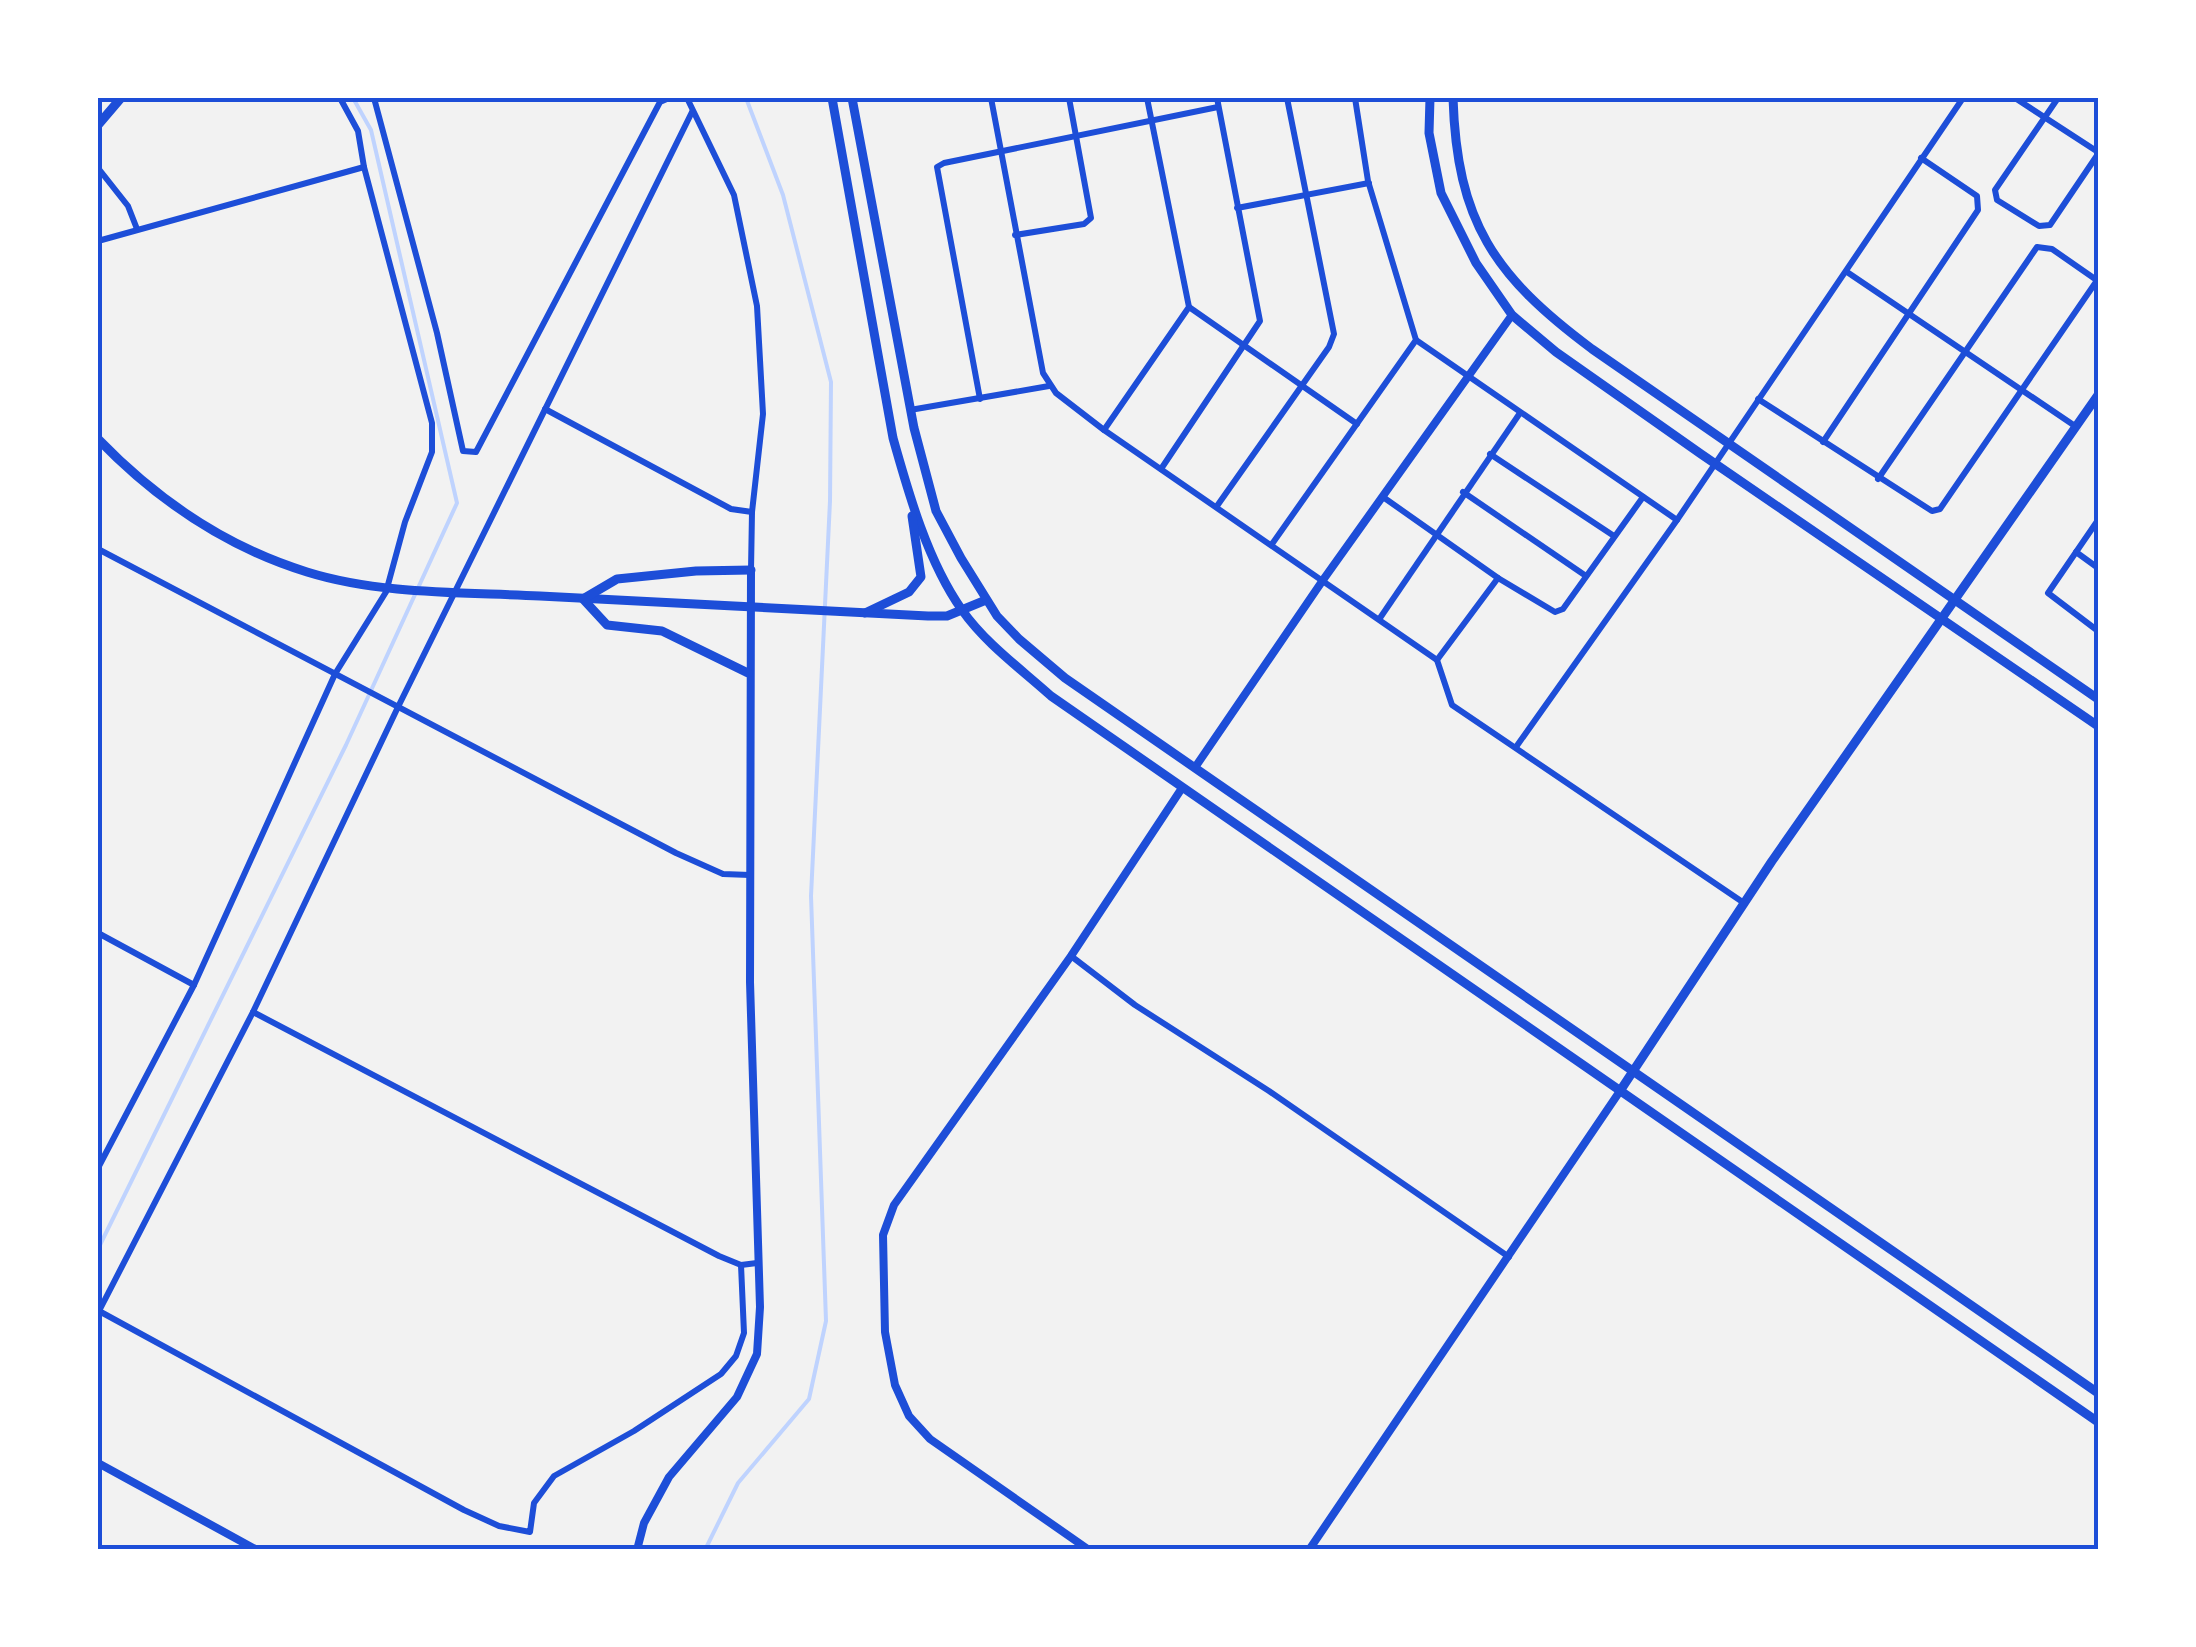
<svg xmlns="http://www.w3.org/2000/svg" width="2196" height="1647" viewBox="0 0 2196 1647" font-family="Mulish,sans-serif">
	<style>
		.lines { fill: none; stroke-linecap: round; stroke-linejoin: round }
		.stream { stroke: #bfd3fe; stroke-width: 4 }
		.minor { stroke: #1d4ed8; stroke-width: 6 }
		.tertiary { stroke: #1d4ed8; stroke-width: 8 }
		.secondary { stroke: #1d4ed8; stroke-width: 9 }
		.primary { stroke: #1d4ed8; stroke-width: 9 }
		.neatline { fill: none; stroke: #1d4ed8; stroke-width: 4 }
	</style>
	<rect width="100%" height="100%" fill="#f2f2f2"/>
	<g class="lines">
		<g class="stream">
			<path d="M 98,1249 L 346,745 L 457,503 L 371,130 L 353,98"/>
			<path d="M 705,1550 L 738,1483 L 809,1399 L 826,1321 L 811,896 L 830,501 L 831,382 L 783,195 L 746,98"/>
		</g>
		<g class="minor">
			<path d="M 374,98 L 437,333 L 463,451 L 476,452 L 660,102 L 669,98"/>
			<path d="M 687,98 L 734,195 L 757,306 L 763,414 L 752,512 L 751,570"/>
			<path d="M 991,98 L 1043,373 L 1056,393 L 1104,430 L 1437,660 L 1452,705 L 1744,903"/>
			<path d="M 2015,98 L 2098,152"/>
			<path d="M 2058,98 L 1995,190 L 1997,200 L 2039,226 L 2050,225 L 2098,154"/>
			<path d="M 98,168 L 128,206 L 137,229"/>
			<path d="M 1237,208 L 1369,183"/>
			<path d="M 1015,235 L 1084,224 L 1091,218 L 1069,98"/>
			<path d="M 98,241 L 364,167"/>
			<path d="M 1847,272 L 2075,426"/>
			<path d="M 1189,307 L 1357,424"/>
			<path d="M 1416,340 L 1677,520"/>
			<path d="M 980,399 L 937,167 L 944,163 L 1218,107"/>
			<path d="M 1758,399 L 1932,511 L 1940,509 L 2098,279"/>
			<path d="M 545,409 L 731,509 L 752,512"/>
			<path d="M 910,410 L 1049,386"/>
			<path d="M 1104,430 L 1189,307 L 1147,98"/>
			<path d="M 1823,442 L 1978,210 L 1977,196 L 1921,158"/>
			<path d="M 1490,454 L 1614,536"/>
			<path d="M 1161,469 L 1260,321 L 1217,98"/>
			<path d="M 1878,479 L 2037,247 L 2052,249 L 2098,281"/>
			<path d="M 1463,492 L 1586,576"/>
			<path d="M 1383,497 L 1498,578 L 1555,612 L 1563,609 L 1643,497"/>
			<path d="M 1217,506 L 1329,347 L 1334,334 L 1287,98"/>
			<path d="M 2098,520 L 2048,593 L 2098,631"/>
			<path d="M 1272,544 L 1416,340 L 1368,181 L 1355,98"/>
			<path d="M 98,549 L 676,853 L 723,874 L 750,875"/>
			<path d="M 2076,552 L 2098,568"/>
			<path d="M 1380,618 L 1520,413"/>
			<path d="M 1437,660 L 1498,578"/>
			<path d="M 1516,747 L 1677,520 L 1963,98"/>
			<path d="M 98,933 L 194,985"/>
			<path d="M 1071,956 L 1135,1005 L 1269,1091 L 1509,1257"/>
			<path d="M 253,1012 L 719,1256 L 741,1265 L 757,1263"/>
			<path d="M 98,1168 L 194,985 L 335,674 L 386,592 L 405,522 L 432,452 L 432,423 L 364,167 L 358,131 L 340,98"/>
			<path d="M 99,1311 L 464,1510 L 499,1526 L 530,1532 L 534,1503 L 554,1476 L 634,1431 L 721,1374 L 736,1356 L 744,1333 L 741,1265"/>
			<path d="M 98,1313 L 253,1012 L 398,707 L 692,112"/>
		</g>
		<g class="tertiary">
			<path d="M 1196,766 L 1323,580 L 1512,315"/>
			<path d="M 98,1463 L 257,1550"/>
			<path d="M 637,1550 L 644,1523 L 669,1477 L 737,1397 L 757,1354 L 760,1307 L 750,982 L 751,570"/>
			<path d="M 1089,1550 L 930,1439 L 909,1416 L 895,1385 L 885,1332 L 883,1235 L 894,1205 L 1071,956 L 1182,788"/>
			<path d="M 1309,1550 L 1620,1091"/>
		</g>
		<g class="secondary">
			<path d="M 98,125 L 121,98"/>
			<path d="M 98,439 C 156,499 226,547 307,572 C 381,595 463,592 540,596 C 669,603 799,609 928,616 L 947,616 L 986,600"/>
			<path d="M 748,673 L 662,631 L 607,625 L 583,599 L 617,579 L 696,571 L 751,570"/>
			<path d="M 1620,1091 L 1772,861 L 2098,395"/>
		</g>
		<g class="primary">
			<path d="M 832,98 L 893,438 C 909,495 928,562 962,610 C 985,643 1021,669 1051,696 L 2098,1422"/>
			<path d="M 852,98 L 914,428 L 936,511 L 961,558 L 997,616 L 1019,639 L 1065,678 L 2098,1393"/>
			<path d="M 1430,98 L 1429,133 L 1441,193 L 1476,263 L 1512,315 L 1556,352 L 1701,454 L 2098,726"/>
			<path d="M 1453,98 C 1457,222 1494,276 1592,349 L 2098,699"/>
			<path d="M 865,613 L 909,592 L 921,577 L 912,516"/>
		</g>
	</g>
	<rect width="2196" height="1647" fill="none" stroke="#ffffff" stroke-width="200"/>
	<rect x="100" y="100" width="1996" height="1447" class="neatline"/>
</svg>
